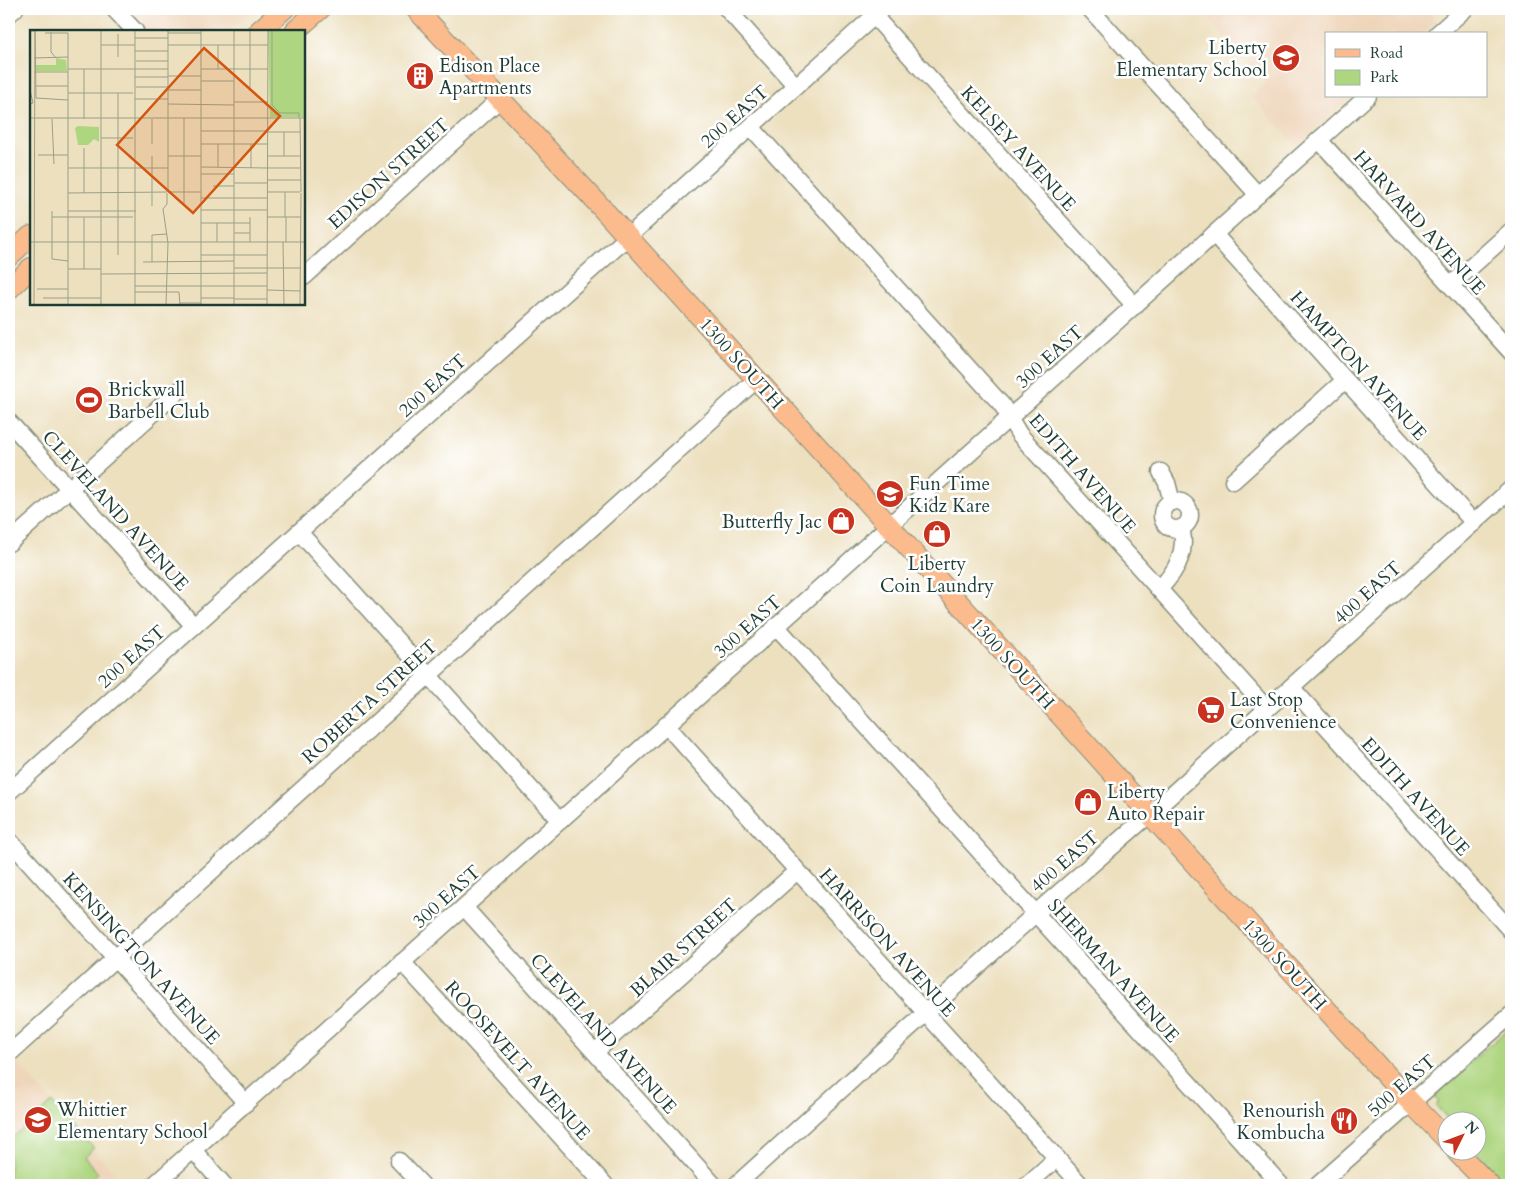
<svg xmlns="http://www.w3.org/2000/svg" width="1520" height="1194" viewBox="0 0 1520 1194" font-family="Cardo,serif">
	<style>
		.built { fill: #efd6bb }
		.green { fill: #aed680; stroke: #668a5a }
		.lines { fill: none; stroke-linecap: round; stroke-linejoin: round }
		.minor-casing { stroke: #868e7a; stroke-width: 19 }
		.major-casing { stroke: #868e7a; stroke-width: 22 }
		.minor { stroke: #fff; stroke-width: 16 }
		.major { stroke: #fbbb8c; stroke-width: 20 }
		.labels { text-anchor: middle; stroke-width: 5; stroke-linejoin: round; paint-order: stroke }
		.poi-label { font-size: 19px; fill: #1f3d34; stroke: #fff; text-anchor: start }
		.street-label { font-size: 19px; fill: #1f3d34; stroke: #fff }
		.inset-road { fill: none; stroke: #9b9f87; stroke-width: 1 }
		.view { fill: #d45610; fill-opacity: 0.15; stroke: #d45610; stroke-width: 2.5 }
		.inset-edge { fill: none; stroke: #1f3d34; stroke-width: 2.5 }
	</style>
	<rect width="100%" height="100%" fill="#fff"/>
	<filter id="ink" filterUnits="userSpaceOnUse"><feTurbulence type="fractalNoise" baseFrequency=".02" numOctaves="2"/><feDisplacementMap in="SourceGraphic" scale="10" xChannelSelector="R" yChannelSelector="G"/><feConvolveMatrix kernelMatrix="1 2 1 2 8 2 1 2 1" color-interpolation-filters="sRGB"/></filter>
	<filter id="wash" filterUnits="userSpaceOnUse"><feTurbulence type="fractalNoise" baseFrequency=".0096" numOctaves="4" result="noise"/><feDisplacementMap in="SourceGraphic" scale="20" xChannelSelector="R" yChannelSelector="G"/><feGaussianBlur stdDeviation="1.12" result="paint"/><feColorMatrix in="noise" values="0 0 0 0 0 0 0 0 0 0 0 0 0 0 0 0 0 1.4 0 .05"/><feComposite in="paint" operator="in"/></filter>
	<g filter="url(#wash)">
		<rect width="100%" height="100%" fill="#ede0bf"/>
		<g class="built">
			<path d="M 119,9 L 253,9 L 228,31 L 140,31 Z"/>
			<path d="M 1201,9 L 1426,9 L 1437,21 L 1422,34 L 1326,34 L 1326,96 L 1353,96 L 1297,146 L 1251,96 L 1266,82 Z"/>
			<path d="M 9,1054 L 125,1185 L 9,1185 Z"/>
		</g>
		<g class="green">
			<path d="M 1511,1026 L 1511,1185 L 1507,1185 L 1477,1152 L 1478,1122 L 1450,1121 L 1436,1106 L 1439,1101 L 1435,1098 L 1441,1089 Z"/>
			<path d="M 52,1102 L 94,1148 L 84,1157 L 98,1173 L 94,1177 L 101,1185 L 9,1185 L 9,1141 Z"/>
		</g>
	</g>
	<g filter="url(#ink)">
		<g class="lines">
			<defs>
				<g id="minor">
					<path d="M 114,9 L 135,31"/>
					<path d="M 727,9 L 796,86"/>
					<path d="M 1090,9 L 1258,195"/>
					<path d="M 9,14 L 15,9"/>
					<path d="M 874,16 L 1135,306"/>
					<path d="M 1437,34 L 1465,9"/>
					<path d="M 751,127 L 1002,405 L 1019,434 L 1267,709"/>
					<path d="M 1319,140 L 1511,352"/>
					<path d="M 1214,234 L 1474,523"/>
					<path d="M 304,277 L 500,99"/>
					<path d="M 1451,285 L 1511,231"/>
					<path d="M 9,422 L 194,626"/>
					<path d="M 1161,472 L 1167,483 L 1172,502"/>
					<path d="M 1233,481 L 1345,380"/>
					<circle cx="1176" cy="515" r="14"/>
					<path d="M 299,532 L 560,821"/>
					<path d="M 9,543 L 178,391"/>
					<path d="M 1159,589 C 1176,572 1188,552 1181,528"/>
					<path d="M 776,626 L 1281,1185"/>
					<path d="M 1291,687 L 1511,931"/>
					<path d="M 666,725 L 1081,1185"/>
					<path d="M 9,792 L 882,9"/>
					<path d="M 9,840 L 246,1103"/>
					<path d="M 464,907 L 714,1185"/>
					<path d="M 402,962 L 605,1185"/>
					<path d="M 595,1052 L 797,871"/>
					<path d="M 9,1054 L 757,379"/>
					<path d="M 193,1150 L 224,1185"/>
					<path d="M 399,1161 L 422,1185"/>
					<path d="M 154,1185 L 1368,96"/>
					<path d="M 736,1185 L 1045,905 L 1160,805 L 1511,489"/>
					<path d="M 1027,1185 L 1057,1158"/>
					<path d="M 1318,1185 L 1511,1015"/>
				</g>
				<g id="major">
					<path d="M 416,9 L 590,195 L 1401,1092 L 1448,1141"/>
					<path d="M 259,31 L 284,9"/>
					<path d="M 295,31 L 320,9"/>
					<path d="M 9,256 L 31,236"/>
					<path d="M 9,289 L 31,268"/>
					<path d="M 1457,1152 L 1489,1185"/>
				</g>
			</defs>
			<use href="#minor" class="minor-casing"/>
			<use href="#major" class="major-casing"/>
			<use href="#minor" class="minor"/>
			<use href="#major" class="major"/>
		</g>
	</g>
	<defs>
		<symbol id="school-disc" viewBox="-11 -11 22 22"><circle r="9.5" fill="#c8321e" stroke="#fff"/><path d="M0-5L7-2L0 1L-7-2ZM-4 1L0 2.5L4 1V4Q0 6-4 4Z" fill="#fff"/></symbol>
		<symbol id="building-disc" viewBox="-11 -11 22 22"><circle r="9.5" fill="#c8321e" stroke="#fff"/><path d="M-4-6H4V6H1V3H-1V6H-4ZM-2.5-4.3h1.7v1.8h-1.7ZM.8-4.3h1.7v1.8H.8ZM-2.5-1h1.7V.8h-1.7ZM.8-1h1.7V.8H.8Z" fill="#fff"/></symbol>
		<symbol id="stadium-disc" viewBox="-11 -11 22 22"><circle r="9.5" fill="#c8321e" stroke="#fff"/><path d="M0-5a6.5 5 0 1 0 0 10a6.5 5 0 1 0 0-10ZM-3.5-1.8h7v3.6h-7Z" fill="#fff"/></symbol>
		<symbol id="shop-disc" viewBox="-11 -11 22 22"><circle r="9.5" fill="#c8321e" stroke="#fff"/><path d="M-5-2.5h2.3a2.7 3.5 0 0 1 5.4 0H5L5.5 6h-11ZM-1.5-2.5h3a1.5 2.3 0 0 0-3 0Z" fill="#fff"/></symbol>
		<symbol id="supermarket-disc" viewBox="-11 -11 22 22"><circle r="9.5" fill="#c8321e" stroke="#fff"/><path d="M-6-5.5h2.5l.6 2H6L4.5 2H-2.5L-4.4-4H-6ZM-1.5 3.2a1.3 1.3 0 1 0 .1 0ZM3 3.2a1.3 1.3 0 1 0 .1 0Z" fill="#fff"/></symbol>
		<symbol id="restaurant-disc" viewBox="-11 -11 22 22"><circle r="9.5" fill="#c8321e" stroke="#fff"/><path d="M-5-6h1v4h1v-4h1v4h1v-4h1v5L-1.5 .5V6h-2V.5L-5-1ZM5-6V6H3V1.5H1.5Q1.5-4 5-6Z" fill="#fff"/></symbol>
	</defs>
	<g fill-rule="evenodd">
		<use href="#school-disc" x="1270" y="42" width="32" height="32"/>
		<use href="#building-disc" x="404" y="60" width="32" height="32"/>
		<use href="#stadium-disc" x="73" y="384" width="32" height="32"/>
		<use href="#school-disc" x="874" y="478" width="32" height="32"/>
		<use href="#shop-disc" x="825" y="505" width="32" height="32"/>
		<use href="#shop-disc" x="921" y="518" width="32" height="32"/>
		<use href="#supermarket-disc" x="1195" y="694" width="32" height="32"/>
		<use href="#shop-disc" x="1072" y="786" width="32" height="32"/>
		<use href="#school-disc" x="22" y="1104" width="32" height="32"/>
		<use href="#restaurant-disc" x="1328" y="1105" width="32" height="32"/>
	</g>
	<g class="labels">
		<g class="poi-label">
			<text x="1267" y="54" text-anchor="end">Liberty<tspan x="1267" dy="22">Elementary School</tspan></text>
			<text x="439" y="72">Edison Place<tspan x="439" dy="22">Apartments</tspan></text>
			<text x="108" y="396">Brickwall<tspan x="108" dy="22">Barbell Club</tspan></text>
			<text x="909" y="490">Fun Time<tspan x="909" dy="22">Kidz Kare</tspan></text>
			<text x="822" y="528" text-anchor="end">Butterfly Jac</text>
			<text x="937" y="570" text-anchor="middle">Liberty<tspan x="937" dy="22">Coin Laundry</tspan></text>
			<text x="1230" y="706">Last Stop<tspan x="1230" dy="22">Convenience</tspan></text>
			<text x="1107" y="798">Liberty<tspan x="1107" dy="22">Auto Repair</tspan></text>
			<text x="57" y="1116">Whittier<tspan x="57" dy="22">Elementary School</tspan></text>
			<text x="1325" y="1117" text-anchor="end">Renourish<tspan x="1325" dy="22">Kombucha</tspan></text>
		</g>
		<g class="street-label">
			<text transform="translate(734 116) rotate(-42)" y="7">200 EAST</text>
			<text transform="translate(1019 148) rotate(48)" y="7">KELSEY AVENUE</text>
			<text transform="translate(388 173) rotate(-42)" y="7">EDISON STREET</text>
			<text transform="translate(1420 222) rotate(48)" y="7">HARVARD AVENUE</text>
			<text transform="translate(1049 356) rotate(-42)" y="7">300 EAST</text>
			<text transform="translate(742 363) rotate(48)" y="7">1300 SOUTH</text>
			<text transform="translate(1359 365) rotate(48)" y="7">HAMPTON AVENUE</text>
			<text transform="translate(432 385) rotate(-42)" y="7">200 EAST</text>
			<text transform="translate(1083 473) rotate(49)" y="7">EDITH AVENUE</text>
			<text transform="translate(116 510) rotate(48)" y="7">CLEVELAND AVENUE</text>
			<text transform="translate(1367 592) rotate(-42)" y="7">400 EAST</text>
			<text transform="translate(747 626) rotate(-42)" y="7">300 EAST</text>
			<text transform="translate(131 656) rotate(-42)" y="7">200 EAST</text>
			<text transform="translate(1013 663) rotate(48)" y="7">1300 SOUTH</text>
			<text transform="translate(369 701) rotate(-42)" y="7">ROBERTA STREET</text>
			<text transform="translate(1416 796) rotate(48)" y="7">EDITH AVENUE</text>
			<text transform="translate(1064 861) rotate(-41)" y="7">400 EAST</text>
			<text transform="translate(446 896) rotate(-42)" y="7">300 EAST</text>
			<text transform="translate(888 942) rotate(48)" y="7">HARRISON AVENUE</text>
			<text transform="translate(683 947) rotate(-42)" y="7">BLAIR STREET</text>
			<text transform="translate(142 958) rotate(48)" y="7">KENSINGTON AVENUE</text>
			<text transform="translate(1285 964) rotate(48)" y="7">1300 SOUTH</text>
			<text transform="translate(1114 970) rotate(48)" y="7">SHERMAN AVENUE</text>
			<text transform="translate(604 1033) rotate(48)" y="7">CLEVELAND AVENUE</text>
			<text transform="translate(518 1060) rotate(48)" y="7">ROOSEVELT AVENUE</text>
			<text transform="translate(1401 1085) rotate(-41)" y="7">500 EAST</text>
		</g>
	</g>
	<g transform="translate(30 30)">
		<rect width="275" height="275" fill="#ede0bf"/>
		<path d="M 238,0 L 275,0 L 275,87 L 240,87 ZM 26,28 L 36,30 L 37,41 L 6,41 L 6,35 L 26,35 ZM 48,96 L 69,97 L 69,112 L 64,109 L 58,115 L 48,115 L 45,98 Z" fill="#aed680"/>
		<path class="inset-road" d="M 5,0 L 6,68 L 38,70M 220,0 L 220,61M 242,0 L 242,75 L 250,83 L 269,83 L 269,88M 0,1 L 17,0M 21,2 L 21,22 L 26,28M 15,3 L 38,3M 138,3 L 171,3M 105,8 L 138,8M 71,15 L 105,15M 138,15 L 238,15M 188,15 L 188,39M 105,21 L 138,21M 88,27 L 88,4M 4,28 L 38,27M 106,31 L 138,31M 38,39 L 138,39M 54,39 L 54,89M 171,39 L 238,39M 4,42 L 38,42M 138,46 L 171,46M 105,47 L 138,47M 171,51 L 204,51M 6,56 L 38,56M 106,57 L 138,57M 0,60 L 3,73 L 0,74M 138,60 L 171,60M 38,63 L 103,63M 88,63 L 88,225M 105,69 L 138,69M 204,72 L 238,72M 138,74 L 204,75M 0,88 L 275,88M 154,88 L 154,174M 270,88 L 271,162M 22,89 L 24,134M 122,89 L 122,114M 171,101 L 237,101M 237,102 L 271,102M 254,102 L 254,126M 71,108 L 103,108M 171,114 L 237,114M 8,125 L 38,125M 138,126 L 171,126M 237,126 L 271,126M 171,137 L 237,138M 188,137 L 188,114M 38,138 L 138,138M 221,138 L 221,114M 237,138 L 271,138M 171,144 L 204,144M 237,150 L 271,150M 204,153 L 237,153M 183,156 L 204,156M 138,162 L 138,0M 138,162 L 171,162M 237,162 L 270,162M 255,162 L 255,187M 38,163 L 137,162M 54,163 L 54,118M 171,168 L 237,168M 122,176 L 122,126M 171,180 L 237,180M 22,181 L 22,229 L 38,231M 38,181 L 106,181M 22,187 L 103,187M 54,187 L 54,239M 220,187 L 220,212M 237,187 L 271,187M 256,187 L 256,212M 171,193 L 220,193M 187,193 L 187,212M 204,203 L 220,203M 0,212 L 275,212M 253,212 L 254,275M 171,225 L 237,225M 113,232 L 204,231M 122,232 L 122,205 L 137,204M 204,238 L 271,238M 38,239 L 71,239M 71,244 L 237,243M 105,256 L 237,256M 7,259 L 38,259M 237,260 L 270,261M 105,262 L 149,262 L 150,275M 13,268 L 71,268M 171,268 L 204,268M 204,269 L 237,269M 150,273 L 171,273M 4,275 L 5,0M 38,275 L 38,3M 71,275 L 71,0M 105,275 L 105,0M 136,275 L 138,213 L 133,179 L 137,174 L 137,163M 171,275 L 171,0M 204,275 L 204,0M 237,275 L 238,0M 270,275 L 271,163"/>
		<path class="view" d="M 174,18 L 250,86 L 163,183 L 87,115 Z"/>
		<rect width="275" height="275" class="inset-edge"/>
	</g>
	<rect width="1520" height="1194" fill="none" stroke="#fff" stroke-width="30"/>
	<rect x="1325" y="32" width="162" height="65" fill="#ffffff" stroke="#a5b1ae"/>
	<rect x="1335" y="49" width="25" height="8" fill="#fbbb8c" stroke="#a5b1ae"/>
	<text x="1370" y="58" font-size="15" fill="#1f3d34">Road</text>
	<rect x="1335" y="70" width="25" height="15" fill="#aed680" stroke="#a5b1ae"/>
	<text x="1370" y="82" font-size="15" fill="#1f3d34">Park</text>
	<g transform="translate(1462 1136) rotate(48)"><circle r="24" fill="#ffffff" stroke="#a5b1ae"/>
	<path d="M0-4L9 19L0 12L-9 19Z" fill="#c8321e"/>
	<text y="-8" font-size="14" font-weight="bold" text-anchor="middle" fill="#1f3d34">N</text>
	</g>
</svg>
